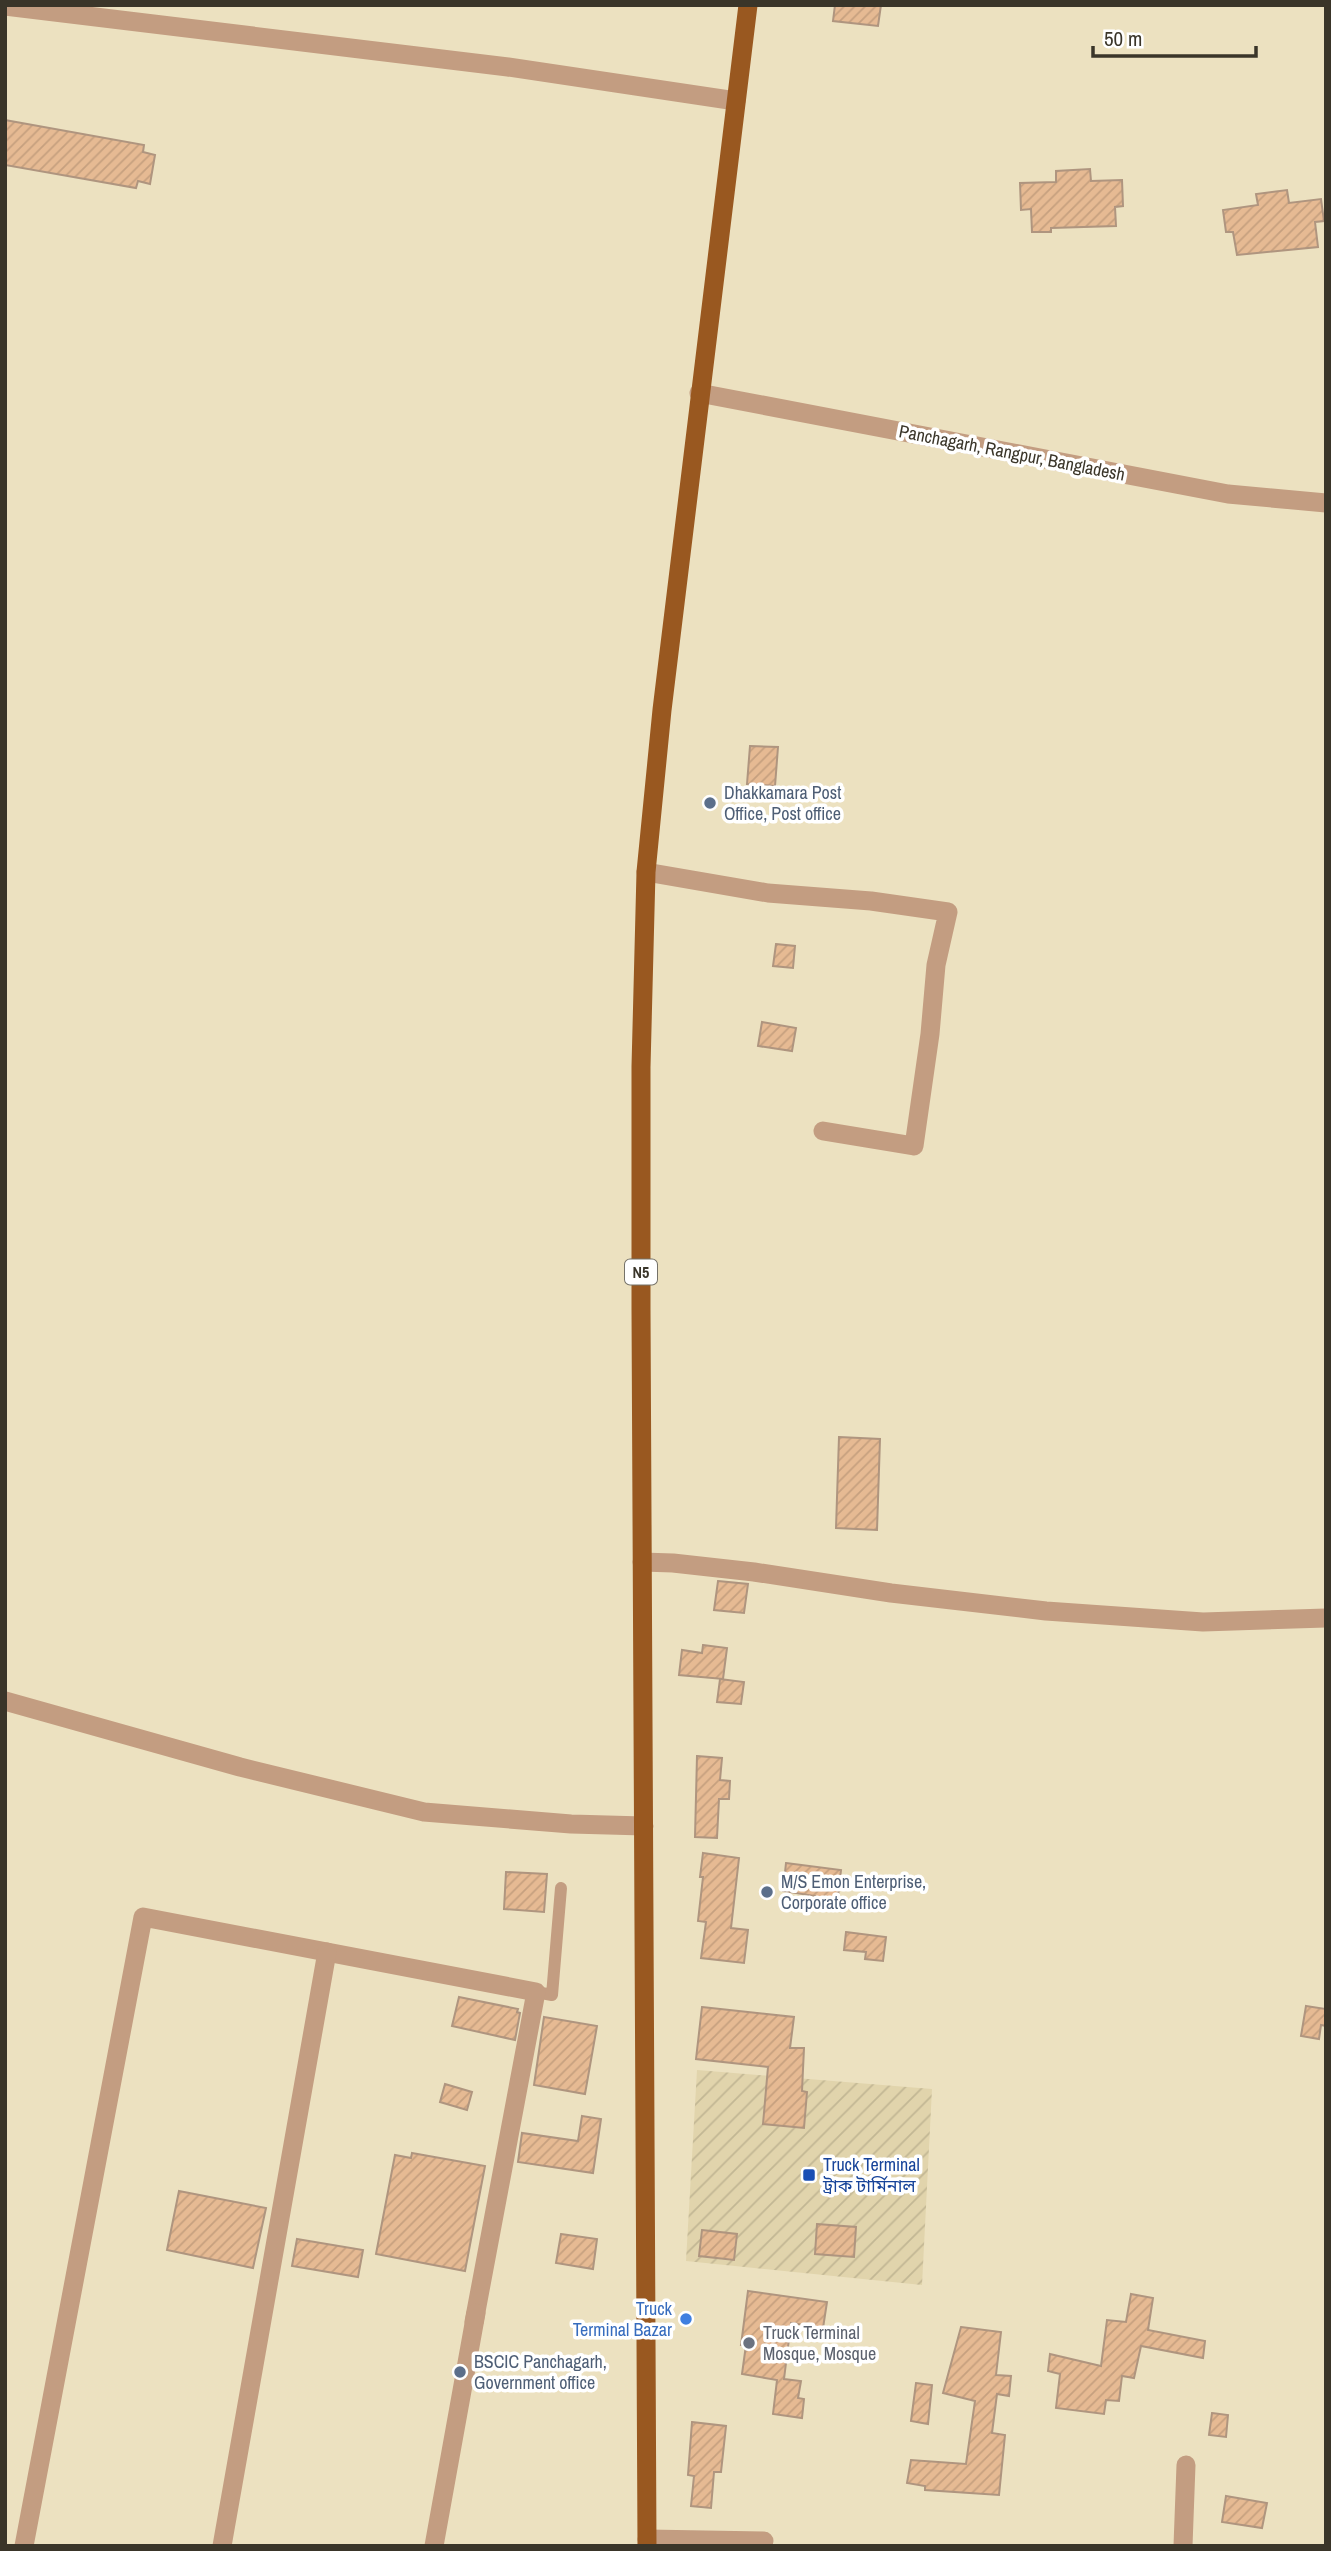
<svg xmlns="http://www.w3.org/2000/svg" width="1331" height="2551" viewBox="0 0 1331 2551" font-family="'Archivo Narrow','Noto Sans Bengali',sans-serif">
	<style>
		.industrial { fill: url(#industrial-furrows) }
		.building { fill: url(#building-hatch); stroke: #af957f; stroke-width: 2 }
		.lines { fill: none; stroke-linecap: round; stroke-linejoin: round }
		.service { stroke: #c39d81; stroke-width: 12 }
		.minor { stroke: #c39d81; stroke-width: 19 }
		.tertiary { stroke: #c39d81; stroke-width: 19 }
		.trunk { stroke: #995820; stroke-width: 19 }
		.service-dot { fill: #5c6f8a; stroke: #fff; stroke-width: 2.5 }
		.transit-dot { fill: #1a4fb4; stroke: #fff; stroke-width: 2.5 }
		.shop-dot { fill: #3f7fe0; stroke: #fff; stroke-width: 2.5 }
		.worship-dot { fill: #6b7280; stroke: #fff; stroke-width: 2.5 }
		.labels { text-anchor: middle; stroke-width: 7; stroke-linejoin: round; paint-order: stroke }
		.shield { fill: #fff; stroke: #757269; stroke-width: 2 }
		.shield-label { font-size: 16px; font-weight: bold; fill: #3a3529 }
		.street-label { font-size: 18px; fill: #3a3529; stroke: #fff }
		.service-label { font-size: 18px; fill: #4e5e75; stroke: #fff; text-anchor: start }
		.transit-label { font-size: 18px; fill: #164399; stroke: #fff; text-anchor: start }
		.shop-label { font-size: 18px; fill: #366cbe; stroke: #fff; text-anchor: end }
		.worship-label { font-size: 18px; fill: #5b616d; stroke: #fff; text-anchor: start }
	</style>
	<defs>
		<pattern id="industrial-furrows" width="10" height="10" patternUnits="userSpaceOnUse" patternTransform="scale(1.75)"><rect width="10" height="10" fill="#e1d4ac"/><path d="M-1 1l2-2M0 10L10 0M9 11l2-2" fill="none" stroke="#c2b794"/></pattern>
		<pattern id="building-hatch" width="6" height="6" patternUnits="userSpaceOnUse" patternTransform="scale(1.75)"><rect width="6" height="6" fill="#e6ba93"/><path d="M-1 1l2-2M0 6l6-6M5 7l2-2" fill="none" stroke="#c6a07f"/></pattern>
	</defs>
	<rect width="100%" height="100%" fill="#ece1c0"/>
	<path class="industrial" d="M 697,2070 L 932,2089 L 922,2285 L 686,2261 Z"/>
	<g class="building">
		<path d="M 835,5 L 881,5 L 878,26 L 833,21 Z"/>
		<path d="M 5,120 L 144,145 L 143,152 L 155,155 L 150,184 L 138,181 L 136,188 L 5,165 Z"/>
		<path d="M 1090,169 L 1091,181 L 1122,180 L 1123,206 L 1115,207 L 1116,226 L 1051,228 L 1051,232 L 1032,232 L 1031,209 L 1021,210 L 1020,183 L 1056,182 L 1056,171 Z"/>
		<path d="M 1287,190 L 1289,203 L 1321,199 L 1324,221 L 1315,222 L 1318,247 L 1237,255 L 1233,232 L 1226,232 L 1223,210 L 1258,205 L 1256,194 Z"/>
		<path d="M 750,746 L 778,747 L 775,786 L 747,784 Z"/>
		<path d="M 776,944 L 795,946 L 793,968 L 773,966 Z"/>
		<path d="M 762,1022 L 796,1028 L 792,1051 L 758,1046 Z"/>
		<path d="M 839,1437 L 880,1439 L 877,1530 L 836,1528 Z"/>
		<path d="M 718,1581 L 748,1584 L 744,1613 L 714,1610 Z"/>
		<path d="M 703,1645 L 727,1648 L 723,1679 L 679,1675 L 682,1650 L 702,1653 Z"/>
		<path d="M 720,1679 L 744,1682 L 741,1704 L 717,1702 Z"/>
		<path d="M 697,1756 L 722,1758 L 720,1780 L 730,1781 L 729,1799 L 719,1799 L 717,1838 L 695,1837 Z"/>
		<path d="M 703,1853 L 739,1858 L 731,1928 L 748,1930 L 744,1963 L 701,1958 L 706,1922 L 698,1921 L 703,1877 L 700,1877 Z"/>
		<path d="M 786,1863 L 841,1870 L 837,1905 L 815,1902 L 815,1896 L 783,1891 Z"/>
		<path d="M 506,1872 L 547,1874 L 544,1912 L 504,1909 Z"/>
		<path d="M 846,1932 L 886,1937 L 883,1961 L 865,1959 L 866,1952 L 844,1950 Z"/>
		<path d="M 459,1997 L 518,2009 L 517,2012 L 520,2013 L 515,2040 L 452,2026 Z"/>
		<path d="M 1306,2006 L 1326,2009 L 1326,2026 L 1321,2025 L 1319,2039 L 1301,2036 Z"/>
		<path d="M 702,2007 L 794,2017 L 790,2048 L 804,2048 L 802,2091 L 807,2092 L 804,2128 L 763,2124 L 768,2067 L 696,2059 Z"/>
		<path d="M 544,2017 L 597,2026 L 585,2094 L 534,2085 Z"/>
		<path d="M 445,2084 L 472,2092 L 467,2110 L 440,2102 Z"/>
		<path d="M 582,2116 L 601,2119 L 593,2173 L 518,2162 L 522,2133 L 578,2141 Z"/>
		<path d="M 412,2153 L 485,2166 L 465,2271 L 376,2254 L 395,2155 L 411,2158 Z"/>
		<path d="M 179,2191 L 266,2208 L 253,2268 L 167,2250 Z"/>
		<path d="M 817,2224 L 856,2227 L 854,2257 L 815,2254 Z"/>
		<path d="M 702,2230 L 737,2234 L 734,2260 L 699,2256 Z"/>
		<path d="M 561,2234 L 597,2239 L 593,2269 L 556,2263 Z"/>
		<path d="M 297,2239 L 363,2250 L 358,2277 L 292,2266 Z"/>
		<path d="M 748,2291 L 827,2302 L 823,2328 L 791,2323 L 784,2379 L 801,2381 L 798,2398 L 804,2399 L 802,2418 L 773,2414 L 777,2380 L 742,2374 L 746,2345 L 741,2345 Z"/>
		<path d="M 1131,2294 L 1153,2298 L 1148,2330 L 1205,2341 L 1203,2358 L 1141,2346 L 1134,2378 L 1122,2376 L 1119,2401 L 1106,2400 L 1104,2414 L 1056,2408 L 1060,2374 L 1048,2371 L 1050,2354 L 1101,2366 L 1107,2320 L 1126,2322 Z"/>
		<path d="M 961,2327 L 1001,2332 L 996,2375 L 1011,2376 L 1009,2396 L 997,2394 L 992,2433 L 1005,2435 L 999,2495 L 925,2490 L 925,2486 L 907,2483 L 911,2460 L 966,2464 L 975,2401 L 943,2393 Z"/>
		<path d="M 916,2383 L 932,2385 L 928,2424 L 911,2421 Z"/>
		<path d="M 1212,2413 L 1228,2415 L 1226,2437 L 1209,2435 Z"/>
		<path d="M 692,2422 L 726,2426 L 721,2472 L 714,2472 L 711,2508 L 691,2506 L 694,2476 L 688,2475 Z"/>
		<path d="M 1226,2496 L 1267,2503 L 1262,2528 L 1222,2522 Z"/>
	</g>
	<g class="lines">
		<path class="service" d="M 536,1992 L 552,1995 L 561,1888"/>
		<g class="minor">
			<path d="M 5,6 L 508,67 L 736,101"/>
			<path d="M 699,393 L 1228,494 L 1326,503"/>
			<path d="M 646,872 L 768,893 L 871,901 L 948,912 L 936,965 L 930,1034 L 914,1146 L 823,1131"/>
			<path d="M 5,1701 L 240,1767 L 424,1812 L 571,1824 L 644,1826"/>
			<path d="M 647,2539 L 764,2541"/>
			<path d="M 24,2546 L 143,1917 L 536,1992 L 474,2322"/>
			<path d="M 222,2546 L 327,1952"/>
			<path d="M 434,2546 L 476,2313"/>
			<path d="M 1183,2546 L 1186,2465"/>
		</g>
		<path class="tertiary" d="M 642,1562 L 673,1563 L 754,1572 L 891,1593 L 1046,1611 L 1203,1622 L 1326,1618"/>
		<path class="trunk" d="M 647,2546 L 641,1308 L 641,1067 L 646,872 L 662,710 L 748,5"/>
	</g>
	<g class="service-dot">
		<circle cx="710" cy="803" r="7"/>
		<circle cx="767" cy="1892" r="7"/>
		<circle cx="460" cy="2372" r="7"/>
	</g>
	<rect class="transit-dot" x="802" y="2168" width="14" height="14" rx="3.5"/>
	<circle class="shop-dot" cx="686" cy="2319" r="7"/>
	<circle class="worship-dot" cx="749" cy="2343" r="7"/>
	<g class="labels">
		<rect class="shield" x="625" y="1259.5" width="32" height="25" rx="5"/>
		<g class="shield-label">
			<text x="641" y="1278">N5</text>
		</g>
		<g class="street-label">
			<text transform="translate(1012 453) rotate(11)" y="6">Panchagarh, Rangpur, Bangladesh</text>
		</g>
		<g class="service-label">
			<text x="724" y="799">Dhakkamara Post<tspan x="724" dy="21">Office, Post office</tspan></text>
			<text x="781" y="1888">M/S Emon Enterprise,<tspan x="781" dy="21">Corporate office</tspan></text>
			<text x="474" y="2368">BSCIC Panchagarh,<tspan x="474" dy="21">Government office</tspan></text>
		</g>
		<g class="transit-label">
			<text x="823" y="2171">Truck Terminal<tspan x="823" dy="21">ট্রাক টার্মিনাল</tspan></text>
		</g>
		<g class="shop-label">
			<text x="672" y="2315">Truck<tspan x="672" dy="21">Terminal Bazar</tspan></text>
		</g>
		<g class="worship-label">
			<text x="763" y="2339">Truck Terminal<tspan x="763" dy="21">Mosque, Mosque</tspan></text>
		</g>
	</g>
	<rect width="1331" height="2551" fill="none" stroke="#3a3529" stroke-width="14"/>
	<path d="M1093 46v10h163v-10" fill="none" stroke="#3a3529" stroke-width="3.5"/>
	<text x="1104" y="46" font-size="21" fill="#3a3529" stroke="#ffffff" stroke-width="5" paint-order="stroke">50 m</text>
</svg>
